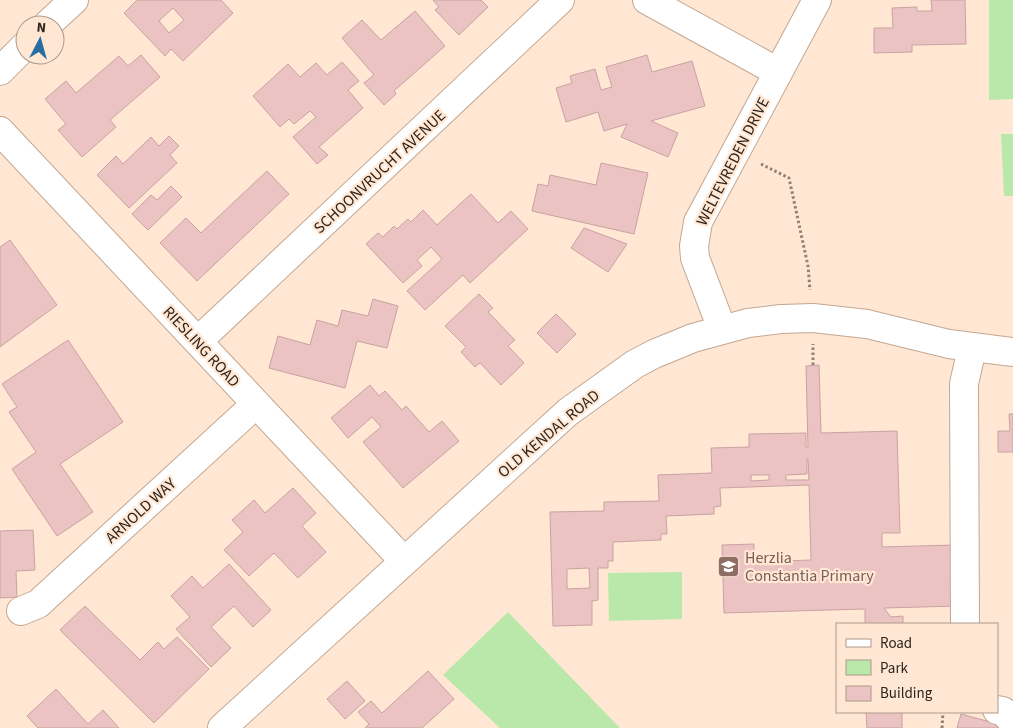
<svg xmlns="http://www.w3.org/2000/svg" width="1013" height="728" viewBox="0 0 1013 728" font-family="'Source Sans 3',sans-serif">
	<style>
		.green { fill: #bae7aa }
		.building { fill: #ebc3c2; stroke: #c9a2a1; fill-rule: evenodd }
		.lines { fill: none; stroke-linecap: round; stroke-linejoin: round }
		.minor-casing { stroke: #c3a791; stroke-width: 30 }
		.path { stroke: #928173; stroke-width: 3; stroke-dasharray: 2.5 2.5; stroke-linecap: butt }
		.minor { stroke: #fff; stroke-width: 28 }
		.labels { text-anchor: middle; stroke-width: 4.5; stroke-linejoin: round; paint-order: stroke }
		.street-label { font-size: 16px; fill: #2f241b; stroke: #ffe7d4 }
		.education-label { font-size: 16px; fill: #785e54; stroke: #ffe7d4; text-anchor: start }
	</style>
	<rect width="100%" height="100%" fill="#ffe7d4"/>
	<g class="green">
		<path d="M 989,0 L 1013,0 L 1013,99 L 989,100 Z"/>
		<path d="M 1001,134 L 1013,134 L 1013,196 L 1004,196 Z"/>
		<path d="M 682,572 L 682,619 L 609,621 L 608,573 Z"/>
		<path d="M 508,612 L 618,726 L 620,728 L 500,728 L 443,675 Z"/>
	</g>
	<g class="building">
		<path d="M 137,0 L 221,0 L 233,13 L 183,61 L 171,49 L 165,56 L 124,13 ZM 173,8 L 184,20 L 169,33 L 159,21 Z"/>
		<path d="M 433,0 L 481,0 L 488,7 L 459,35 L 435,10 L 439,7 Z"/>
		<path d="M 931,0 L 965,0 L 966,44 L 912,45 L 912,52 L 874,53 L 874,28 L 893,28 L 892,8 L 917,7 L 917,11 L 932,11 Z"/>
		<path d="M 415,11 L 445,46 L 394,91 L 396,94 L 384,105 L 364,83 L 374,75 L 342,38 L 362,20 L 381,40 Z"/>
		<path d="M 141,55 L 160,77 L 110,120 L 116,127 L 82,157 L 58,130 L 66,124 L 45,99 L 66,81 L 76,93 L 119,56 L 128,66 Z"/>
		<path d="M 647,55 L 652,72 L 692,61 L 705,106 L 651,121 L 678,133 L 668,157 L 621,137 L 627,124 L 604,131 L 598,112 L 566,122 L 556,88 L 572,83 L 570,76 L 595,69 L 601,90 L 612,87 L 606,67 Z"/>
		<path d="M 342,62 L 359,81 L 348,90 L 363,108 L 319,147 L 328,155 L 317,164 L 293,137 L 316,117 L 310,111 L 294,124 L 289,119 L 280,127 L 253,96 L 288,64 L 300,77 L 316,63 L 327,75 Z"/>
		<path d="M 169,136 L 179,146 L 170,155 L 177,163 L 129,208 L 97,175 L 116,156 L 123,164 L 151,137 L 159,146 Z"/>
		<path d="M 601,163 L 648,173 L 634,234 L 532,211 L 538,184 L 548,186 L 550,175 L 596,185 Z"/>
		<path d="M 267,171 L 289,194 L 197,281 L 160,243 L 186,218 L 201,233 Z"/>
		<path d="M 171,186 L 182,197 L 148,230 L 132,214 L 151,195 L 157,200 Z"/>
		<path d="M 471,194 L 498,223 L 511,211 L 528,229 L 470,283 L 463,275 L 425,310 L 407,291 L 442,259 L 431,247 L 417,260 L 422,266 L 403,283 L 366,244 L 378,233 L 383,237 L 394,226 L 397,229 L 408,219 L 411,222 L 423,210 L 437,225 Z"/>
		<path d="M 584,228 L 627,244 L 608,272 L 571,248 Z"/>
		<path d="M 10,240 L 57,305 L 0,347 L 0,247 Z"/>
		<path d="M 479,294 L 493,308 L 488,312 L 515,340 L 508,346 L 524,363 L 501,385 L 480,363 L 475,367 L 461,352 L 466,347 L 445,326 Z"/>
		<path d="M 373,299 L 398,306 L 387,348 L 357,341 L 345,388 L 269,368 L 278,336 L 310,345 L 317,320 L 338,326 L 342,310 L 368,316 Z"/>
		<path d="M 556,314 L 576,334 L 557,353 L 537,333 Z"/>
		<path d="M 68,340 L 123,422 L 60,464 L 93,512 L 57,536 L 12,469 L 36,452 L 9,412 L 17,407 L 2,384 Z"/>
		<path d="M 819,365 L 821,433 L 897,431 L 900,533 L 882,533 L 882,547 L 954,545 L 959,606 L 884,608 L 891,617 L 903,616 L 903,624 L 865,624 L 865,609 L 724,613 L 722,545 L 754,544 L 754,562 L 811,560 L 809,485 L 720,488 L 721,506 L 714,507 L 714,514 L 666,516 L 667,534 L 661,534 L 661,540 L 613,542 L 613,561 L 608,561 L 608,568 L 598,568 L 598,600 L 592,601 L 592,625 L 553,626 L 550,512 L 604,511 L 604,502 L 659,501 L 658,475 L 712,473 L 711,448 L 749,447 L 749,434 L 806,433 L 806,447 L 808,447 L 806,366 ZM 807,459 L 808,459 L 809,480 L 786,480 L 786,475 L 807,474 ZM 751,475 L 769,475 L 769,480 L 751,481 ZM 589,568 L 590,588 L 567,589 L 567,569 Z"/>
		<path d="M 370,385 L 379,396 L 385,391 L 402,410 L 406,406 L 429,432 L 442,421 L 459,441 L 403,488 L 363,442 L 381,427 L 372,417 L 348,438 L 331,418 Z"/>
		<path d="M 1009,414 L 1013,414 L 1013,452 L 998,452 L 998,431 L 1010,431 Z"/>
		<path d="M 293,488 L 316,513 L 302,526 L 326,552 L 298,578 L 274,553 L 249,576 L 224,550 L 243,532 L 232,520 L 254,500 L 265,513 Z"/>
		<path d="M 33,530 L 35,570 L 16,571 L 17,597 L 0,598 L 0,531 Z"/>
		<path d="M 229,564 L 271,610 L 253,627 L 234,606 L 211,627 L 231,648 L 211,667 L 176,629 L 190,617 L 171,596 L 192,576 L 203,588 Z"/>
		<path d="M 85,606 L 140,660 L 158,642 L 164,649 L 177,637 L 209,669 L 154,723 L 60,630 Z"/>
		<path d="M 428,671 L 454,699 L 422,728 L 365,728 L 369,724 L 358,712 L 371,701 L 382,713 Z"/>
		<path d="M 347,681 L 365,701 L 345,719 L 327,699 Z"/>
		<path d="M 56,689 L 88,724 L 103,710 L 119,728 L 38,728 L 27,716 Z"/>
		<path d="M 866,712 L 902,712 L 902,728 L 867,728 Z"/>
		<path d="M 961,714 L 1001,725 L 1000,728 L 957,728 Z"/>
	</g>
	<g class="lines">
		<defs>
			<g id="minor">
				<path d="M 647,0 L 778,72"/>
				<path d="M 47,25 L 74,0"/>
				<path d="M 0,71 L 25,46"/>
				<path d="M 0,131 L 404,561"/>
				<path d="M 722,329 L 695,258 L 694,246 L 698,222 L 817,0"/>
				<path d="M 198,341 L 560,0"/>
				<path d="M 21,611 L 38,604 L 256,404"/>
				<path d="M 965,624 L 964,384 L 972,348"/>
				<path d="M 997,710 L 1003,711 L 1013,722"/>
				<path d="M 222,728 L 568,412 L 635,364 L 654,354 L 693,338 L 748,323 L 781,319 L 813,318 L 867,324 L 949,344 L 1013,352"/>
			</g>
		</defs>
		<use href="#minor" class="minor-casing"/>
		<g class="path">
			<path d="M 761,164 L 789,178 L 808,266 L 810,290"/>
			<path d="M 813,365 L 813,344"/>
			<path d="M 942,728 L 943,712"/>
		</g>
		<use href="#minor" class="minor"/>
	</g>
	<defs>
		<symbol id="school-square" viewBox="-11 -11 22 22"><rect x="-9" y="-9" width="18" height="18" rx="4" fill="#8d6e63" stroke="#ffe7d4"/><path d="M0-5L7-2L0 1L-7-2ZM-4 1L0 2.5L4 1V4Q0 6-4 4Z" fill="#fff"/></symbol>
	</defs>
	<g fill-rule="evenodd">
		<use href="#school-square" x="716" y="554" width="25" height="25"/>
	</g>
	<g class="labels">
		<g class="street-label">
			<text transform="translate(732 161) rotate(-63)" y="6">WELTEVREDEN DRIVE</text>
			<text transform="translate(379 171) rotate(-43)" y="6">SCHOONVRUCHT AVENUE</text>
			<text transform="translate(202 346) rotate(47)" y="6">RIESLING ROAD</text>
			<text transform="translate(548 433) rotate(-40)" y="6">OLD KENDAL ROAD</text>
			<text transform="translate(140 510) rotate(-42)" y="6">ARNOLD WAY</text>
		</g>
		<g class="education-label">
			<text x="745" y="563">Herzlia<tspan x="745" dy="18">Constantia Primary</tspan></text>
		</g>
	</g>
	<rect x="836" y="623" width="162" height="90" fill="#ffe7d4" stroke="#ac998a"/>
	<rect x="846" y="639" width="25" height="8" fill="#ffffff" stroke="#ac998a"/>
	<text x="880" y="648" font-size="15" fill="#2f241b">Road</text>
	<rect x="846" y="660" width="25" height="15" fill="#bae7aa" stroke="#ac998a"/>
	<text x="880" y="673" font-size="15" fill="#2f241b">Park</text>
	<rect x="846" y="686" width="25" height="15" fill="#ebc3c2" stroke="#ac998a"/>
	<text x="880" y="698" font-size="15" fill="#2f241b">Building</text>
	<g transform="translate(40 40) rotate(6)"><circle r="24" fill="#ffe7d4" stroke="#ac998a"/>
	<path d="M0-4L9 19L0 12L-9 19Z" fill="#286ca1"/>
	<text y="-8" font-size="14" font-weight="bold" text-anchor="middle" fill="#2f241b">N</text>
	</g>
</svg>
